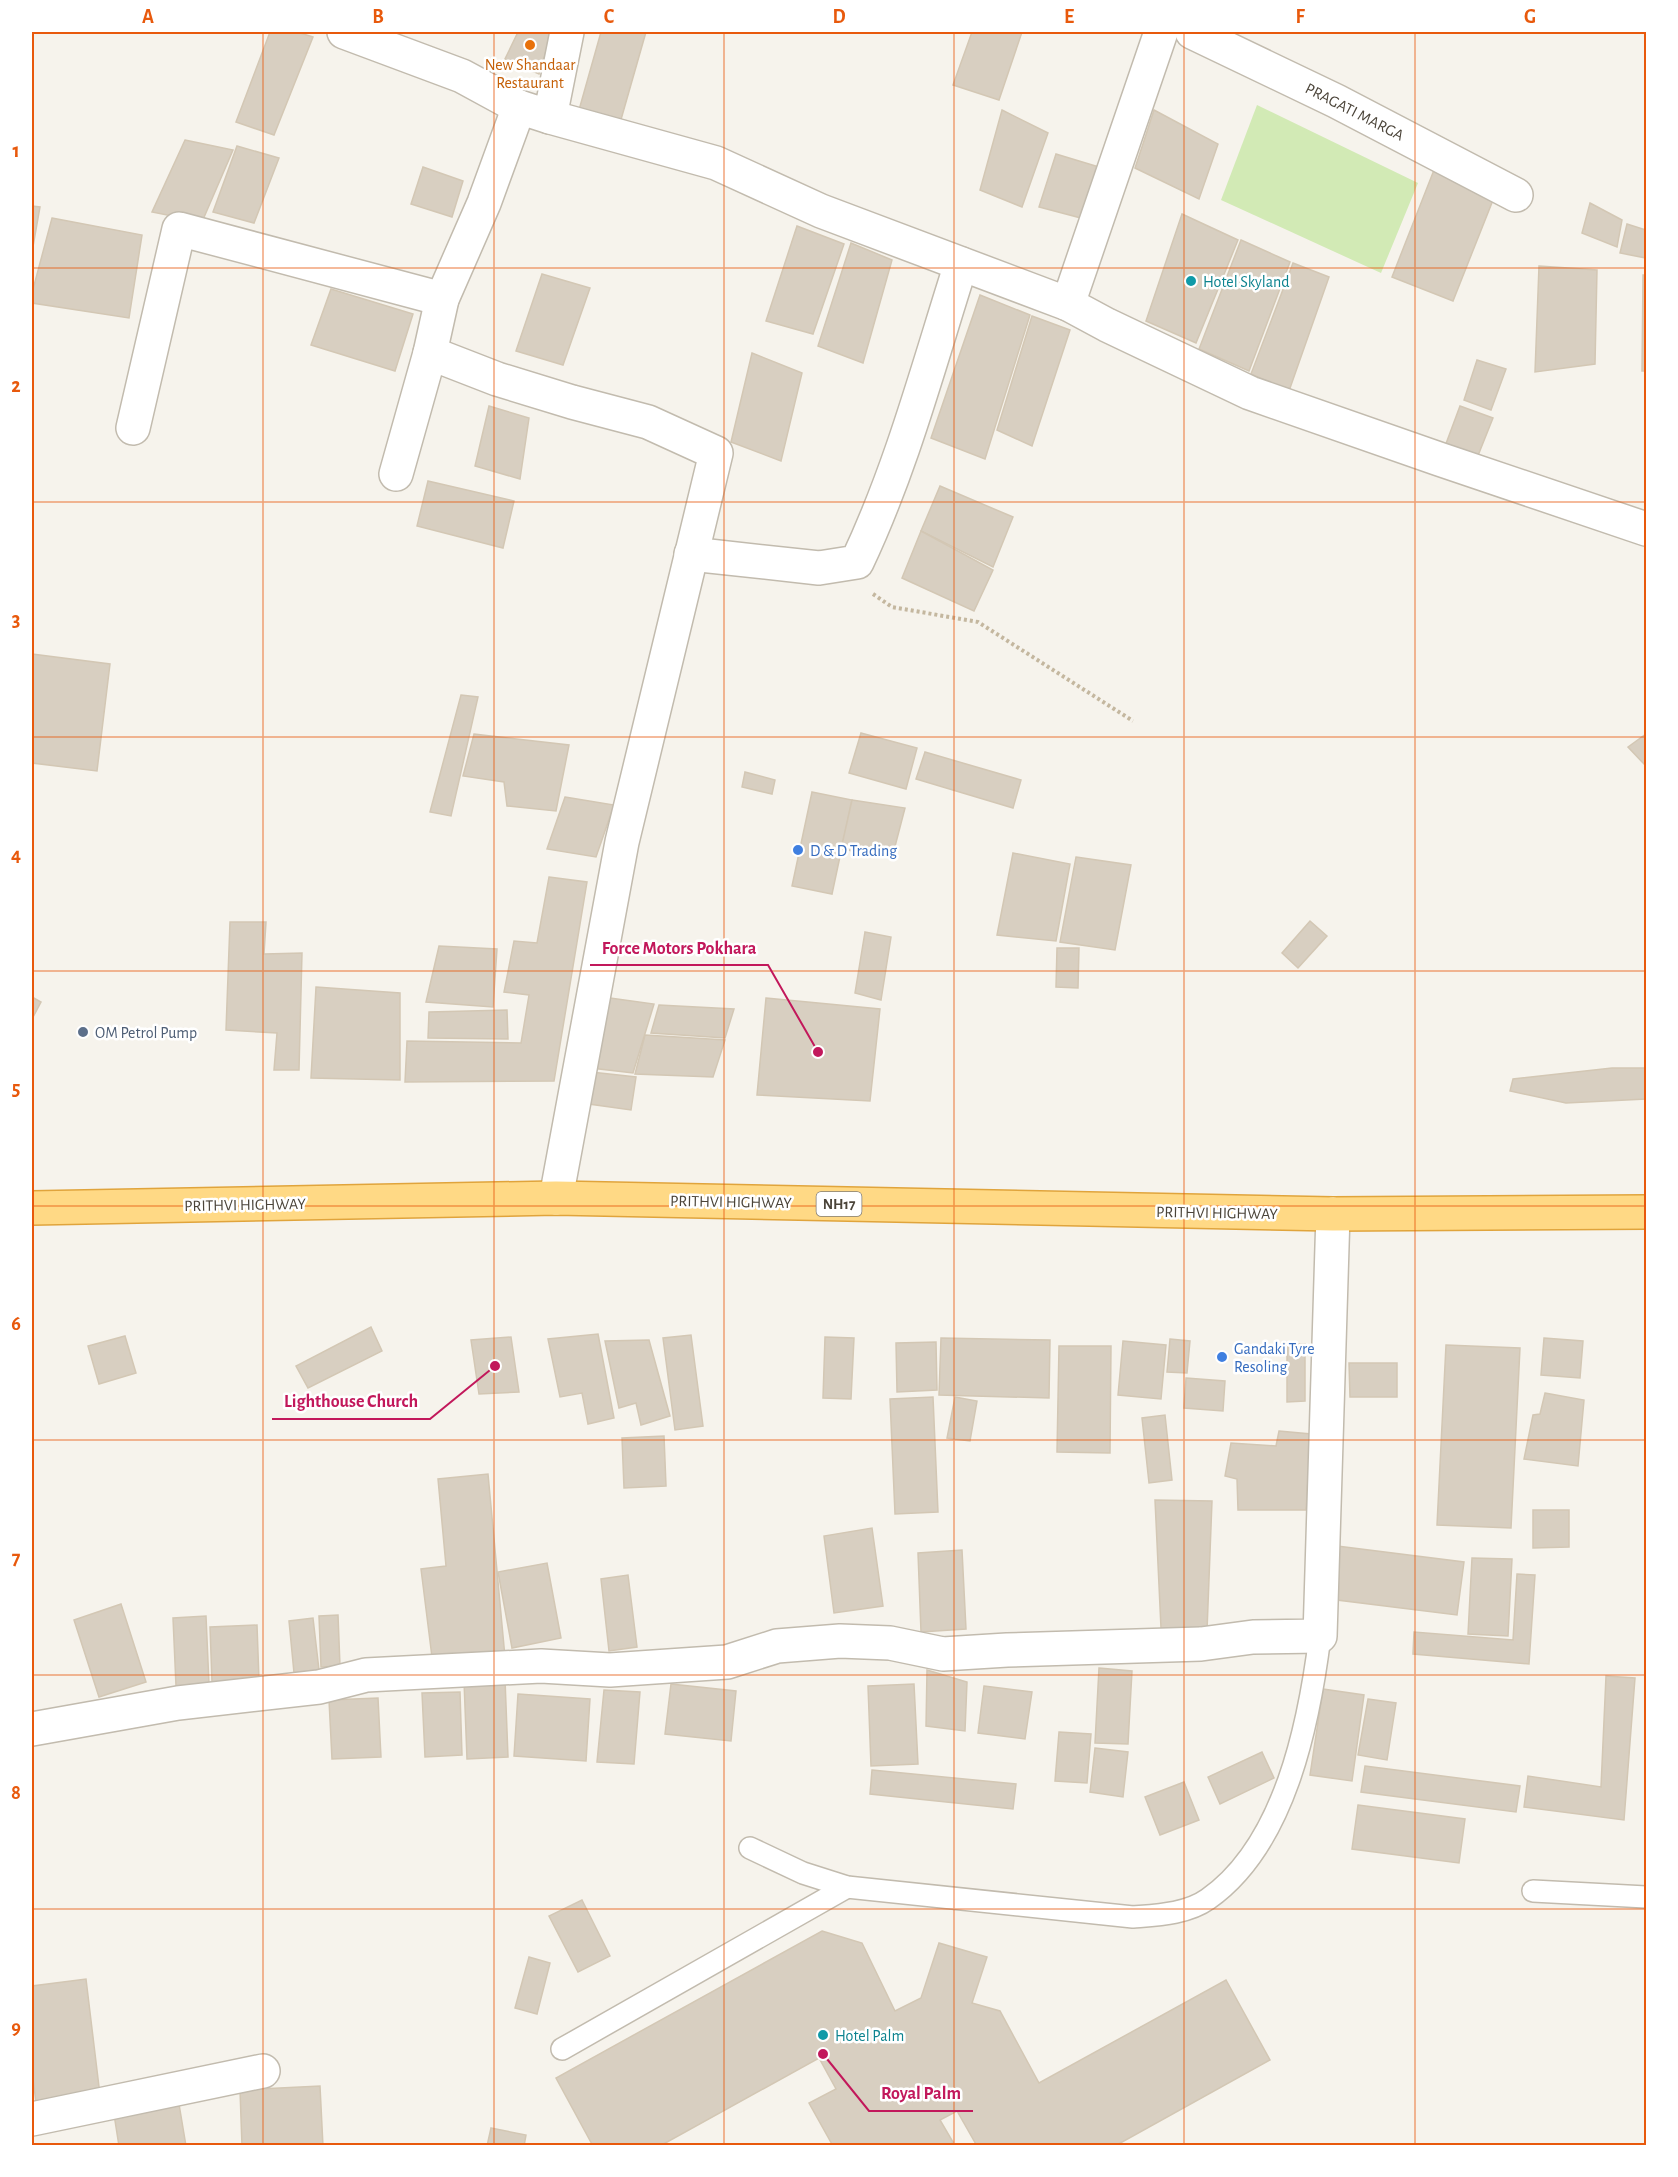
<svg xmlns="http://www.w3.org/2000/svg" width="1678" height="2177" viewBox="0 0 1678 2177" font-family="'Alegreya Sans',sans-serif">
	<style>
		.green { fill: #d2eab5 }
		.building { fill: #d8cfc1; stroke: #d3c7b4; stroke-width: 1.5 }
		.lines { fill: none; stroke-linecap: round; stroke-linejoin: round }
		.service-casing { stroke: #c2bbae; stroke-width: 24 }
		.minor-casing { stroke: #c2bbae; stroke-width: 36 }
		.trunk-casing { stroke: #e0a43c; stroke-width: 36 }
		.path { stroke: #c4b79f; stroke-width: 4; stroke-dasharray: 3 3; stroke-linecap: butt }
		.service { stroke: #fff; stroke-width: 21 }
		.minor { stroke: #fff; stroke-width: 33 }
		.trunk { stroke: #ffd985; stroke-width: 33 }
		.grid { fill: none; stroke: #e8590c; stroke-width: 1.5; stroke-opacity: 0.55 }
		.food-dot { fill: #e8710a; stroke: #fff; stroke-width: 2 }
		.culture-dot { fill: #0f9aa8; stroke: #fff; stroke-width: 2 }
		.shop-dot { fill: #3f7fe0; stroke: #fff; stroke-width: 2 }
		.service-dot { fill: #5c6f8a; stroke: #fff; stroke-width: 2 }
		.labels { text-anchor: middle; stroke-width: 5; stroke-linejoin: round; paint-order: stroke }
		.shield { fill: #fff; stroke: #817c74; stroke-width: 1.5 }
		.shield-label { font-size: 15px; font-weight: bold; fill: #4b4439 }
		.food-label { font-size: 16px; fill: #c56008; stroke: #fff }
		.street-label { font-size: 16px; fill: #4b4439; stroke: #fff }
		.culture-label { font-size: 16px; fill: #0d838f; stroke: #fff; text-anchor: start }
		.shop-label { font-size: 16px; fill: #366cbe; stroke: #fff; text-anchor: start }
		.service-label { font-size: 16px; fill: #4e5e75; stroke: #fff; text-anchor: start }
		.leader { fill: none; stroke: #c2185b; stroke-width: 2 }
		.callout-dot { fill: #c2185b; stroke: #fff; stroke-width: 2 }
		.callout-label { font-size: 18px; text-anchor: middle; font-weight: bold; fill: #c2185b; stroke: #fff; stroke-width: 5; stroke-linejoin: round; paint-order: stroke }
		.neatline { fill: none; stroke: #e8590c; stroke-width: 2 }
		.grid-label { font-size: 20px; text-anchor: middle; font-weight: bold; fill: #e8590c }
	</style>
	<rect width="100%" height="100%" fill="#f6f3ec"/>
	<path class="green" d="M 1257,105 L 1418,183 L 1381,273 L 1221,200 Z"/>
	<g class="building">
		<path d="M 270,32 L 297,32 L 313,37 L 274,135 L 236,122 Z"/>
		<path d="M 518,32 L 552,32 L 539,74 L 505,59 Z"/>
		<path d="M 601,32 L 646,32 L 620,123 L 579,110 Z"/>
		<path d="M 972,32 L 1022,32 L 999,100 L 953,85 Z"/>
		<path d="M 1002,110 L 1048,133 L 1022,207 L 980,190 Z"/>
		<path d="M 1154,110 L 1218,144 L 1199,199 L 1135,168 Z"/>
		<path d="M 185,140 L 233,150 L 202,222 L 152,212 Z"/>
		<path d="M 237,146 L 279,158 L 254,223 L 213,212 Z"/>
		<path d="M 1056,154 L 1099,167 L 1081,218 L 1039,207 Z"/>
		<path d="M 423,167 L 463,181 L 452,217 L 411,204 Z"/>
		<path d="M 1434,170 L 1493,200 L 1453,301 L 1392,277 Z"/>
		<path d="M 1590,203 L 1622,220 L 1617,247 L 1582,233 Z"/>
		<path d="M 32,206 L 40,207 L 32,252 Z"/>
		<path d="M 1182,214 L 1238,240 L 1196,343 L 1146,321 Z"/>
		<path d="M 52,218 L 142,235 L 129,318 L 32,303 L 32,293 Z"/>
		<path d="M 1627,224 L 1646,230 L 1646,258 L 1620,253 Z"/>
		<path d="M 797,226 L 844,244 L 813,334 L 766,321 Z"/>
		<path d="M 1241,240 L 1290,262 L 1249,371 L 1199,349 Z"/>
		<path d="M 851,243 L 892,260 L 863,363 L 818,346 Z"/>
		<path d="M 1293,263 L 1329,277 L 1289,391 L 1251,374 Z"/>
		<path d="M 1539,266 L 1597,270 L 1595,364 L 1535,372 Z"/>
		<path d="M 542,274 L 590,288 L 563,365 L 516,351 Z"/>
		<path d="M 1643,275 L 1646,275 L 1646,371 L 1642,371 Z"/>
		<path d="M 331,289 L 413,314 L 395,371 L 311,345 Z"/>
		<path d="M 980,295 L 1030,315 L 985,459 L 931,438 Z"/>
		<path d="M 1032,316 L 1070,330 L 1032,446 L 997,430 Z"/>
		<path d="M 752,353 L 802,373 L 781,461 L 731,442 Z"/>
		<path d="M 1477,360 L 1506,369 L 1491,410 L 1464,400 Z"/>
		<path d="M 489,406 L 529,418 L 520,479 L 475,466 Z"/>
		<path d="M 1460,406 L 1493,418 L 1477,458 L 1444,449 Z"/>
		<path d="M 428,481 L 514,501 L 503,548 L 417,526 Z"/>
		<path d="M 940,486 L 1013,517 L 993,567 L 921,531 Z"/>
		<path d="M 921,531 L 993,570 L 974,611 L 902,578 Z"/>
		<path d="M 32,654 L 110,664 L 97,771 L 32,763 Z"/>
		<path d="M 461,695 L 478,697 L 451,816 L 430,812 Z"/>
		<path d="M 861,733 L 917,748 L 906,789 L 849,773 Z"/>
		<path d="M 474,734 L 569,745 L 556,811 L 507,806 L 504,782 L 463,776 Z"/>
		<path d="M 1646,734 L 1646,762 L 1644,764 L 1628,747 Z"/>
		<path d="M 925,752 L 1021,780 L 1013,808 L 916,779 Z"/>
		<path d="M 745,772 L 775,780 L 772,794 L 742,787 Z"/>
		<path d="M 812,792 L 852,800 L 832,894 L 792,886 Z"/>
		<path d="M 565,797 L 614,805 L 596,857 L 547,849 Z"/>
		<path d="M 852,800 L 905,808 L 892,858 L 841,849 Z"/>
		<path d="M 1013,853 L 1070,864 L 1056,941 L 997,935 Z"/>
		<path d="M 1076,857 L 1131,865 L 1115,950 L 1060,942 Z"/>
		<path d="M 549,877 L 587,882 L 554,1081 L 405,1082 L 407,1041 L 521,1043 L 529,995 L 504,992 L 514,941 L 537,943 Z"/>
		<path d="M 1310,921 L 1327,936 L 1298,968 L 1282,953 Z"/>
		<path d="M 230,922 L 266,922 L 264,954 L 302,953 L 299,1070 L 274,1070 L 277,1033 L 226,1030 Z"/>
		<path d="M 865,932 L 891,937 L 881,1000 L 855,993 Z"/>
		<path d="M 439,946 L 497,949 L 493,1007 L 426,1002 Z"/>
		<path d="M 1057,948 L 1079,948 L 1078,988 L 1056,987 Z"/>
		<path d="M 316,987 L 400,993 L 400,1080 L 311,1078 Z"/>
		<path d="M 32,997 L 41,1002 L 32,1019 Z"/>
		<path d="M 610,998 L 654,1004 L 633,1073 L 591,1068 Z"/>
		<path d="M 766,998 L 880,1009 L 870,1101 L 757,1095 Z"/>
		<path d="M 659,1005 L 734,1009 L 725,1038 L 651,1033 Z"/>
		<path d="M 507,1010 L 508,1039 L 428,1038 L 429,1012 Z"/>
		<path d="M 645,1035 L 725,1040 L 713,1077 L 635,1074 Z"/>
		<path d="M 1612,1068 L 1646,1068 L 1646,1099 L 1566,1103 L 1510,1091 L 1513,1079 Z"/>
		<path d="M 591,1072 L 636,1077 L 631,1110 L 589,1104 Z"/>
		<path d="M 371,1327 L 382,1351 L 308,1388 L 296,1366 Z"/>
		<path d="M 598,1334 L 614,1418 L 588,1424 L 582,1393 L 560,1397 L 548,1339 Z"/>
		<path d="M 691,1335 L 703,1426 L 675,1430 L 663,1338 Z"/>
		<path d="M 125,1336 L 136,1373 L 99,1384 L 88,1346 Z"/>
		<path d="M 511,1337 L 519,1392 L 479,1394 L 471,1340 Z"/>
		<path d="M 825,1337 L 854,1338 L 851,1399 L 823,1398 Z"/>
		<path d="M 941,1338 L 1050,1340 L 1049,1398 L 939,1395 Z"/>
		<path d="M 1544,1338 L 1583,1341 L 1580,1378 L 1541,1375 Z"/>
		<path d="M 1170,1339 L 1190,1341 L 1187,1373 L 1167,1372 Z"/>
		<path d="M 649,1340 L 670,1416 L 641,1425 L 636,1403 L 619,1408 L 605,1341 Z"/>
		<path d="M 1123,1341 L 1166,1345 L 1161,1399 L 1118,1395 Z"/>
		<path d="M 936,1342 L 937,1390 L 897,1392 L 896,1343 Z"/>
		<path d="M 1287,1344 L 1305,1344 L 1305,1401 L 1287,1402 Z"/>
		<path d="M 1446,1345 L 1520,1348 L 1511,1528 L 1437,1525 Z"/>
		<path d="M 1059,1346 L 1111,1346 L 1110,1453 L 1057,1452 Z"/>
		<path d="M 1349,1363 L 1397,1363 L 1397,1397 L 1350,1397 Z"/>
		<path d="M 1186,1378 L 1225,1381 L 1223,1411 L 1184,1408 Z"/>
		<path d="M 1545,1393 L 1584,1400 L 1578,1466 L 1524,1459 L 1533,1415 L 1540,1414 Z"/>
		<path d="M 933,1397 L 938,1512 L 895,1514 L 890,1399 Z"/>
		<path d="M 955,1397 L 977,1401 L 970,1441 L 947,1438 Z"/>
		<path d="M 1165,1415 L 1172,1480 L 1149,1483 L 1142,1418 Z"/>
		<path d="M 1279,1431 L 1311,1434 L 1306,1510 L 1238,1510 L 1237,1479 L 1225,1476 L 1231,1443 L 1276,1446 Z"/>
		<path d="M 664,1436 L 666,1486 L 624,1488 L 622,1438 Z"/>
		<path d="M 488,1474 L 505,1657 L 433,1665 L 421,1569 L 446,1566 L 438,1479 Z"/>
		<path d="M 1155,1500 L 1212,1501 L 1207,1631 L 1161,1628 Z"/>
		<path d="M 1533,1510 L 1569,1510 L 1569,1547 L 1533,1548 Z"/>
		<path d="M 872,1528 L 883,1606 L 834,1613 L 824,1536 Z"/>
		<path d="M 1337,1546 L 1464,1562 L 1457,1615 L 1329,1599 Z"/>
		<path d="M 962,1550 L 966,1629 L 921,1632 L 918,1553 Z"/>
		<path d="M 1472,1558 L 1512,1559 L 1508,1636 L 1468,1634 Z"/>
		<path d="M 547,1563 L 561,1638 L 512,1648 L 498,1572 Z"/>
		<path d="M 1517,1574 L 1535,1575 L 1529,1664 L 1413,1654 L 1414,1632 L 1513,1640 Z"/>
		<path d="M 628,1575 L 637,1647 L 609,1651 L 601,1579 Z"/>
		<path d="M 121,1604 L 146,1682 L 99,1697 L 74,1620 Z"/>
		<path d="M 338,1615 L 340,1666 L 321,1667 L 319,1616 Z"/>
		<path d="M 206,1616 L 209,1684 L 176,1686 L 173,1618 Z"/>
		<path d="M 313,1618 L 319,1670 L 294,1673 L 289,1621 Z"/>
		<path d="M 257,1625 L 259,1680 L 212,1682 L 210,1627 Z"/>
		<path d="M 1099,1668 L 1132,1671 L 1128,1744 L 1095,1743 Z"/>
		<path d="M 927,1670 L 967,1682 L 965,1731 L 926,1726 Z"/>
		<path d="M 1606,1676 L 1635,1678 L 1624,1820 L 1524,1807 L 1528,1776 L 1601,1787 Z"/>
		<path d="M 505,1679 L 508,1757 L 467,1759 L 464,1681 Z"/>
		<path d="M 671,1684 L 736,1691 L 731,1741 L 665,1734 Z"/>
		<path d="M 914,1684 L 918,1764 L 871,1766 L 868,1686 Z"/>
		<path d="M 984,1686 L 1032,1692 L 1025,1739 L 978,1733 Z"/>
		<path d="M 1323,1689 L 1364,1695 L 1352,1781 L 1310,1775 Z"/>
		<path d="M 604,1690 L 640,1692 L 634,1764 L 597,1762 Z"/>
		<path d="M 460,1692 L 462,1755 L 425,1757 L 422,1693 Z"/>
		<path d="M 518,1694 L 590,1699 L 586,1761 L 514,1756 Z"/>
		<path d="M 378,1698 L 381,1757 L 332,1759 L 329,1700 Z"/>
		<path d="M 1368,1699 L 1396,1703 L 1387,1760 L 1358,1755 Z"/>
		<path d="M 1059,1732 L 1091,1734 L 1087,1783 L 1055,1781 Z"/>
		<path d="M 1095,1748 L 1128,1752 L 1123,1797 L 1090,1792 Z"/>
		<path d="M 1262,1752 L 1274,1778 L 1220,1804 L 1208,1777 Z"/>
		<path d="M 1365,1766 L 1520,1786 L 1516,1812 L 1361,1792 Z"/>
		<path d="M 872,1770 L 1016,1784 L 1013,1809 L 870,1794 Z"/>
		<path d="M 1184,1782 L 1199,1820 L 1160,1835 L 1145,1797 Z"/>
		<path d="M 1358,1805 L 1465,1819 L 1459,1863 L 1352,1849 Z"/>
		<path d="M 582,1900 L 610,1956 L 578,1972 L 549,1916 Z"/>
		<path d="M 822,1931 L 862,1943 L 895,2011 L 921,1998 L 939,1943 L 987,1957 L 972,2003 L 1000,2011 L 1039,2083 L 1226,1980 L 1270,2060 L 1115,2146 L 977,2146 L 957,2111 L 940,2120 L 953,2142 L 948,2146 L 833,2146 L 809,2103 L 836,2089 L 819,2058 L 660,2146 L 593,2146 L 556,2078 Z"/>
		<path d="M 529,1957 L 550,1963 L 537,2014 L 515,2008 Z"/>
		<path d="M 86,1979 L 100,2095 L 36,2103 L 32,2070 L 32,1986 Z"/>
		<path d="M 320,2086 L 323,2146 L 242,2146 L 240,2090 Z"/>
		<path d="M 178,2098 L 186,2146 L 119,2146 L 113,2108 Z"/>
		<path d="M 491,2128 L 526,2135 L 524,2146 L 487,2146 Z"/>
	</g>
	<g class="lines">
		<defs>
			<g id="service">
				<path d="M 750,1848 L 803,1873 L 847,1887 L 1133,1917 C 1157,1915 1187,1914 1208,1899 C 1285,1845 1309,1724 1320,1636"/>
				<path d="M 1533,1891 L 1646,1897"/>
				<path d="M 562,2049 L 847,1887"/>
			</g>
			<g id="minor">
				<path d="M 344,32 L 462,76 L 519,107"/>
				<path d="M 1192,32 L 1336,101 L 1516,195"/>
				<path d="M 550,117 L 716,163 L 821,211 L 1068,304 L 1107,325 L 1250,393 L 1439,459 L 1646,529"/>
				<path d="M 1068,304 L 1161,32"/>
				<path d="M 133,428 L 179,229 L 442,299"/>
				<path d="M 396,474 L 430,353"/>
				<path d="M 691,554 L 819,568 L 857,562 C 902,467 929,364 961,264"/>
				<path d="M 556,1198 L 622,842 L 716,453 L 648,422 L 572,402 L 497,379 L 430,353 L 442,299 L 484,203 L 519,107 L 550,117 L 567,32"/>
				<path d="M 32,1729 L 178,1703 L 319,1687 L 366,1675 L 541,1666 L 610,1670 L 727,1662 L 777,1646 L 840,1641 L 890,1643 L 943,1654 L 1007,1650 L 1201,1644 L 1253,1637 L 1320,1636 L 1333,1214"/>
				<path d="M 32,2119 L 263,2071"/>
			</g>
			<path id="trunk" d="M 32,1208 L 556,1198 L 1333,1214 L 1646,1212"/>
		</defs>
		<use href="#service" class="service-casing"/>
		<use href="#minor" class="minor-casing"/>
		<use href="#trunk" class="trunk-casing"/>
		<path class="path" d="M 873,594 L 892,607 L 978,622 L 1133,721"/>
		<use href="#service" class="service"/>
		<use href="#minor" class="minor"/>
		<use href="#trunk" class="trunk"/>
	</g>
	<path class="grid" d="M 263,32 L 263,2146M 494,32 L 494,2146M 724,32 L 724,2146M 954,32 L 954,2146M 1184,32 L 1184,2146M 1415,32 L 1415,2146M 32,268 L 1646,268M 32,502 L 1646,502M 32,737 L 1646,737M 32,971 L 1646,971M 32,1206 L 1646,1206M 32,1440 L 1646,1440M 32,1675 L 1646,1675M 32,1909 L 1646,1909"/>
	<circle class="food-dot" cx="530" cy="45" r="6"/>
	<g class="culture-dot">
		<circle cx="1191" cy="281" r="6"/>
		<circle cx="823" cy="2035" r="6"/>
	</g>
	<g class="shop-dot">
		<circle cx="798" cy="850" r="6"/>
		<circle cx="1222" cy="1357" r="6"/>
	</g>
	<circle class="service-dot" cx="83" cy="1032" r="6"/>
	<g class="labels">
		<rect class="shield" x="816.5" y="1192" width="45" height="24" rx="4.5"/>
		<g class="shield-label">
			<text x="839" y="1209">NH17</text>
		</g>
		<g class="food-label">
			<text x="530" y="70">New Shandaar<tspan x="530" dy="18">Restaurant</tspan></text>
		</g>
		<g class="street-label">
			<text transform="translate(1355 111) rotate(27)" y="6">PRAGATI MARGA</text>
			<text transform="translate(731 1201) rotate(1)" y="6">PRITHVI HIGHWAY</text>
			<text transform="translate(245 1204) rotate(-1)" y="6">PRITHVI HIGHWAY</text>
			<text transform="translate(1217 1212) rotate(1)" y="6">PRITHVI HIGHWAY</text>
		</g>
		<g class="culture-label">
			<text x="1203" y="287">Hotel Skyland</text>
			<text x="835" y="2041">Hotel Palm</text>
		</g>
		<g class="shop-label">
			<text x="810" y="856">D &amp; D Trading</text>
			<text x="1234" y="1354">Gandaki Tyre<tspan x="1234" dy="18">Resoling</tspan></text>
		</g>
		<g class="service-label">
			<text x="95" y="1038">OM Petrol Pump</text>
		</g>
	</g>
	<path class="leader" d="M818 1052L768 965H590M495 1366L430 1419H272M823 2054L869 2111H973"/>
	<g class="callout-dot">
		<circle cx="818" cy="1052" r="6"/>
		<circle cx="495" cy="1366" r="6"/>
		<circle cx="823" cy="2054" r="6"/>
	</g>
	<g class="callout-label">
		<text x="679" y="954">Force Motors Pokhara</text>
		<text x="351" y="1407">Lighthouse Church</text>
		<text x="921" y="2099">Royal Palm</text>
	</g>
	<rect width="1678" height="2177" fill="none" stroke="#ffffff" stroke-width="66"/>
	<rect x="33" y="33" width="1612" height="2111" class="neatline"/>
	<g class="grid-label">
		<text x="148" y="23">A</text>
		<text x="378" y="23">B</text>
		<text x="609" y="23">C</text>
		<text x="839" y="23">D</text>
		<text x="1069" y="23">E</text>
		<text x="1300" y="23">F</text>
		<text x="1530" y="23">G</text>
		<text x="16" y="157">1</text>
		<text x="16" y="392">2</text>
		<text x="16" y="626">3</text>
		<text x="16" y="861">4</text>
		<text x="16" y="1095">5</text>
		<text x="16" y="1330">6</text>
		<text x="16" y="1564">7</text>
		<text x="16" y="1799">8</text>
		<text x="16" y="2034">9</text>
	</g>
</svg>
